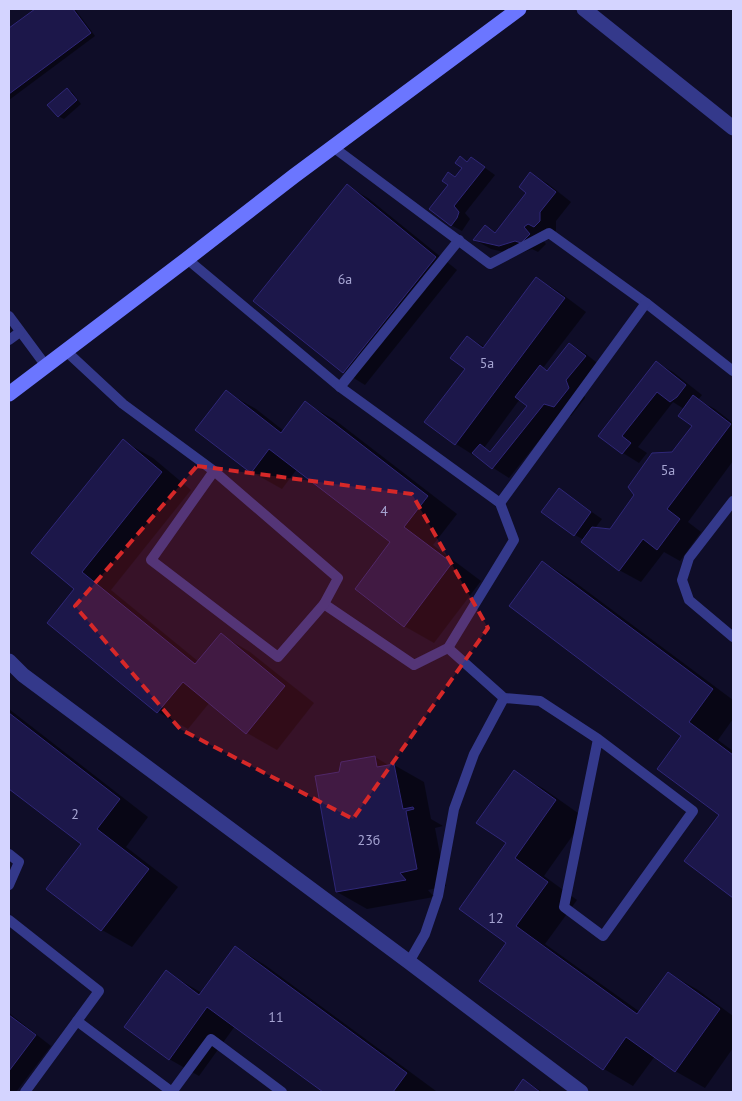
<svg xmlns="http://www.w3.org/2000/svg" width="742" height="1101" viewBox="0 0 742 1101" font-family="'PT Sans',sans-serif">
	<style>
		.shadow { fill: #0007; fill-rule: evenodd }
		.building { fill: #1c174a; stroke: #2f2778 }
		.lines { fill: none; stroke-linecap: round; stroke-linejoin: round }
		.lane { stroke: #34398b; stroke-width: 10 }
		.street { stroke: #34398b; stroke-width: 15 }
		.secondary { stroke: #6b76ff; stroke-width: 15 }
		.marked { fill: #d62828; fill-opacity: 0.2; stroke: #d62828; stroke-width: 4; stroke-dasharray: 10 6; stroke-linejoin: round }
		.labels { text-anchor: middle; stroke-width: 4.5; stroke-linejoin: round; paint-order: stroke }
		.number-label { font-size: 14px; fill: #a6a5d2 }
	</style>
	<rect width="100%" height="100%" fill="#0f0d28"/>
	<g class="shadow">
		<path d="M 37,9 L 75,9 L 95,36 L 9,100 L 9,29 Z"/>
		<path d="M 67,89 L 72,92 L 81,104 L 64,119 L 58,116 Z"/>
		<path d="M 460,158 L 468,162 L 471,158 L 495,175 L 465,213 L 470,219 L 462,231 L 451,225 L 456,178 L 464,168 Z"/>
		<path d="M 530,174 L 547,183 L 571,202 L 556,221 L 556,231 L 551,235 L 540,237 L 546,244 L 538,252 L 532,249 L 516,255 L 491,249 L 475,240 L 485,227 L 496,233 L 528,192 Z"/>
		<path d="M 347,186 L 368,198 L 457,270 L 365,385 L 344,372 L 255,301 Z"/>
		<path d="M 536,278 L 558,291 L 586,312 L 543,368 L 548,371 L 570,344 L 586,354 L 601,366 L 582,390 L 585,398 L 571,416 L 561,413 L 509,478 L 456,444 L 426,422 L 466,368 L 467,337 L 485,347 ZM 520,399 L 529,405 L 492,452 L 484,448 Z"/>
		<path d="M 657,363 L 673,372 L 702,395 L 698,400 L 715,409 L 733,423 L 733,461 L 688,522 L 701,532 L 680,561 L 664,552 L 641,582 L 619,570 L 584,540 L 575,535 L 560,490 L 602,519 L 595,528 L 611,530 L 636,494 L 672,453 L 693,426 L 684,409 L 673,402 L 638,447 L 647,453 L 639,463 L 623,453 L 600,435 Z"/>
		<path d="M 226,392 L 256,409 L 284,431 L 305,403 L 335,420 L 457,514 L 433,545 L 481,581 L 434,643 L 404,626 L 392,542 L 297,469 L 282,489 L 252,472 Z"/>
		<path d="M 123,441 L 153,458 L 191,490 L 111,590 L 199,662 L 221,635 L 250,652 L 314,703 L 277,750 L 247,733 L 210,702 L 188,729 L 158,712 L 49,623 L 76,589 Z"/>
		<path d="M 543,562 L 572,580 L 733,700 L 733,719 L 718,740 L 733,751 L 733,896 L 686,861 L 721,815 L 683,736 Z"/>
		<path d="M 9,709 L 148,817 L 126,847 L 178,887 L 132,947 L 102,930 L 48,889 L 82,844 L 9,787 Z"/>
		<path d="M 375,757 L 390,766 L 394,765 L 424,782 L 431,819 L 443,826 L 435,828 L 446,886 L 428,890 L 434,897 L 367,909 L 337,892 L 340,773 Z"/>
		<path d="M 514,772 L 544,789 L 585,818 L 544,876 L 577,900 L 545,944 L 640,1012 L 668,973 L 698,990 L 733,1016 L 733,1048 L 705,1088 L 675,1071 L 655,1056 L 633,1086 L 604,1069 L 508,943 L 507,843 Z"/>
		<path d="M 235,947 L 265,965 L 436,1091 L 325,1092 L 235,1026 L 199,1076 L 169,1059 L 166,972 L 202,993 Z"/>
		<path d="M 9,1013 L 51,1046 L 16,1092 L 9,1092 Z"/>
		<path d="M 524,1081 L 543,1092 L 515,1092 Z"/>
	</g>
	<g class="building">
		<path d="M 35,9 L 73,9 L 91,33 L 9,94 L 9,28 Z"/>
		<path d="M 67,88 L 77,100 L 58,117 L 47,105 Z"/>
		<path d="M 460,156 L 467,162 L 471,157 L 485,167 L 454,206 L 459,212 L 457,218 L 451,226 L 429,209 L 448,185 L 442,181 L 448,172 L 455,177 L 462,168 L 455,163 Z"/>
		<path d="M 530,172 L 556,192 L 540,212 L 540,221 L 534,227 L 528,224 L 524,227 L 530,234 L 521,243 L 515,241 L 499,246 L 473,240 L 485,225 L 495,233 L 526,193 L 519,187 Z"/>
		<path d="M 347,184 L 436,257 L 343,373 L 253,301 Z"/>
		<path d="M 536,277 L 565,298 L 455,445 L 424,422 L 465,369 L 450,358 L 467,336 L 483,348 Z"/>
		<path d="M 569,343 L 586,356 L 566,380 L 569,388 L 554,407 L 544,404 L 492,469 L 472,453 L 480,444 L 490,452 L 527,406 L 515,397 L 540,365 L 547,371 Z"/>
		<path d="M 656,361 L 686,385 L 677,397 L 670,402 L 657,392 L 622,436 L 631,443 L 622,454 L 598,436 Z"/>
		<path d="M 226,390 L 281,433 L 305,401 L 428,496 L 404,527 L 452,563 L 404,627 L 355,589 L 390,542 L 269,449 L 251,473 L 195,430 Z"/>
		<path d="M 693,395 L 731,424 L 667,509 L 680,519 L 657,550 L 643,539 L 619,571 L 581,542 L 592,527 L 610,529 L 634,495 L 628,487 L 652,453 L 672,452 L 692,426 L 678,416 Z"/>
		<path d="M 123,439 L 162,472 L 82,572 L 195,664 L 221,633 L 285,686 L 246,734 L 183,682 L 157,713 L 47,623 L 74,589 L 31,553 Z"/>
		<path d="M 559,488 L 591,512 L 574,536 L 541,512 Z"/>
		<path d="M 542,561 L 713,689 L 689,722 L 733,755 L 733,898 L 684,861 L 719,815 L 657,769 L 681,736 L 509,606 Z"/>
		<path d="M 9,713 L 120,799 L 97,829 L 149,869 L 101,931 L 46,889 L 81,844 L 9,789 Z"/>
		<path d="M 375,756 L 377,767 L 394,764 L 403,809 L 413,807 L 414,809 L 406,811 L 417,869 L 400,873 L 406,880 L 336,892 L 315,776 L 339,772 L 341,762 Z"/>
		<path d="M 514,770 L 556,800 L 515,858 L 548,882 L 516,926 L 637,1014 L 668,972 L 720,1009 L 675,1072 L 626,1037 L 603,1070 L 479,981 L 506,943 L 459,909 L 506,843 L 476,823 Z"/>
		<path d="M 235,946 L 407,1073 L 393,1092 L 323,1092 L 207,1007 L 169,1060 L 124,1027 L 166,970 L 199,995 Z"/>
		<path d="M 9,1015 L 36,1035 L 9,1071 Z"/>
		<path d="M 523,1079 L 540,1092 L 514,1092 Z"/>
	</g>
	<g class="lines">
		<g class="lane">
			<path d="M 333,147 L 490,264 L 549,233 L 646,303 L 733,371"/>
			<path d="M 187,259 L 340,387 L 500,503 L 514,540 L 448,648 L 414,665 L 324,604"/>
			<path d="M 9,316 L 46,366"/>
			<path d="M 9,340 L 20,332"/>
			<path d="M 66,351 L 123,404 L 214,471"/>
			<path d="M 340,387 L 459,240"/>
			<path d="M 214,471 L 338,578 L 324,604 L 278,657 L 151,560 Z"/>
			<path d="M 733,501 L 689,558 L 682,580 L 689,600 L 733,637"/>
			<path d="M 500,503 L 646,303"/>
			<path d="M 448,648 L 504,698 L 540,701 L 598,739 L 693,811 L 603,936 L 564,907 L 598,739"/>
			<path d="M 9,854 L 19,862 L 9,885"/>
			<path d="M 9,920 L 99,991 L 25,1092"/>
			<path d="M 409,962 L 425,934 L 438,896 L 454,809 L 474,754 L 504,698"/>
			<path d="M 77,1021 L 172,1092 L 211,1039 L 282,1092"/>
		</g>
		<g class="street">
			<path d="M 584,9 L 733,128"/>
			<path d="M 9,661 L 23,675 L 409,962 L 581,1092"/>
		</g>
		<path class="secondary" d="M 9,394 L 187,259 L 294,176 L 519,9"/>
	</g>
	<path class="marked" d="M 197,466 L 412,494 L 488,628 L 353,819 L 180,729 L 75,606 Z"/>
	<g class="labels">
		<g class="number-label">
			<text x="345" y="284">6а</text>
			<text x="487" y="368">5а</text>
			<text x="668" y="475">5а</text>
			<text x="384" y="516">4</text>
			<text x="75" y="819">2</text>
			<text x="369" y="845">23б</text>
			<text x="496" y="923">12</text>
			<text x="276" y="1022">11</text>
		</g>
	</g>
	<rect width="742" height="1101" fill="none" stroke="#d4d4ff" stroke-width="20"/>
</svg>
